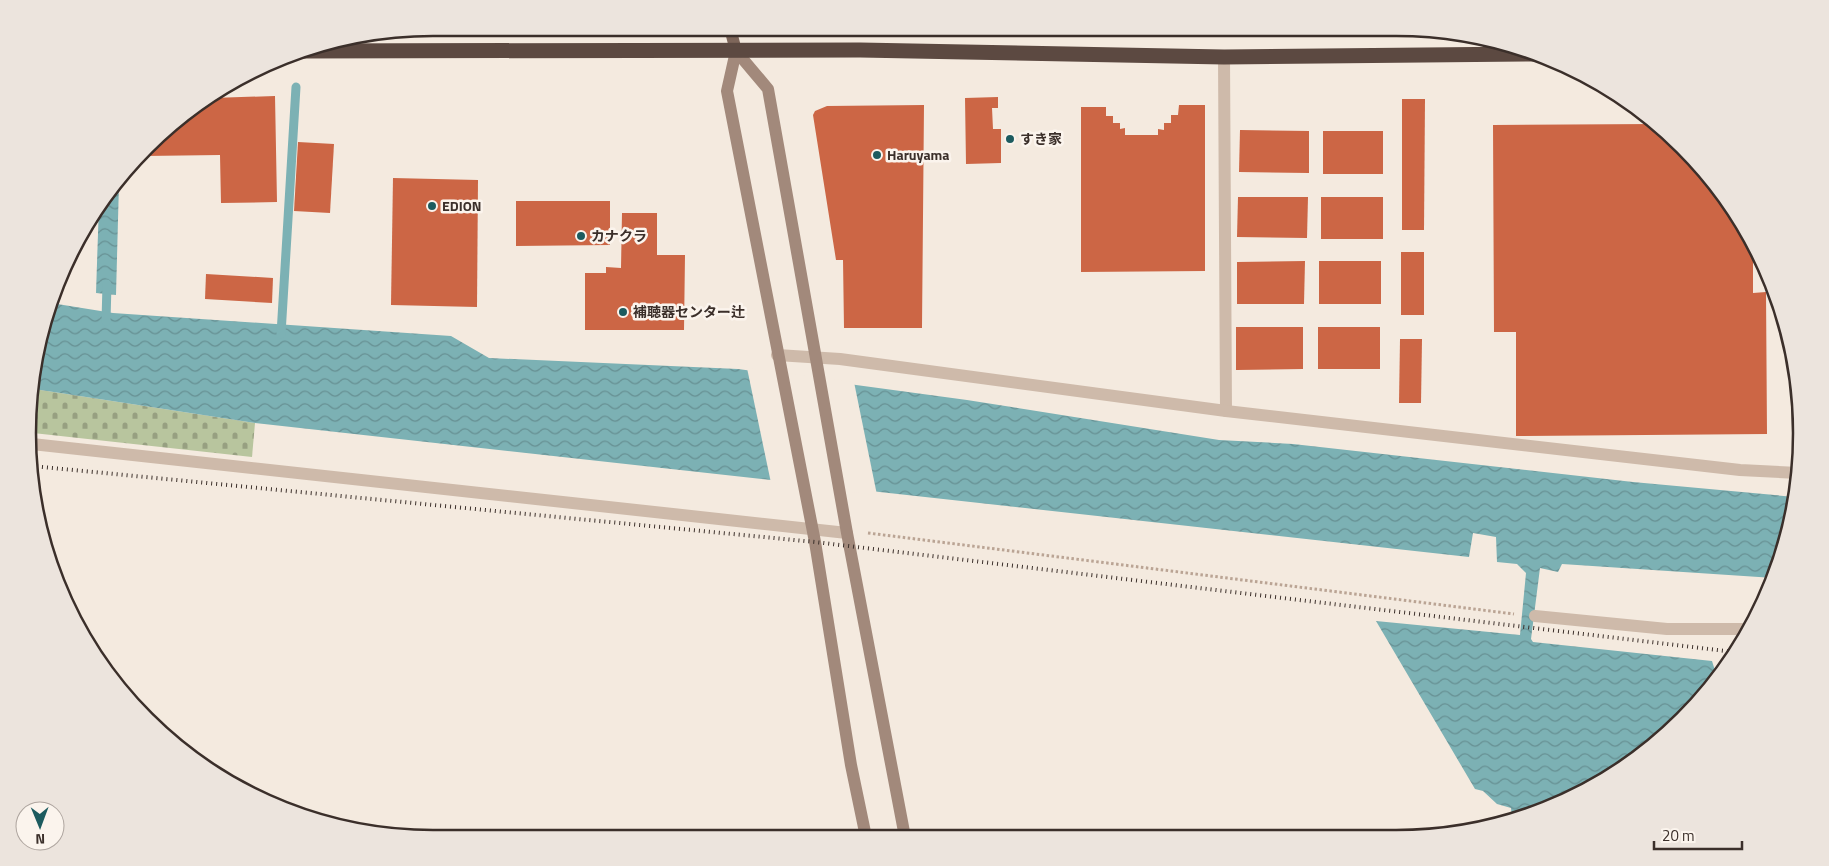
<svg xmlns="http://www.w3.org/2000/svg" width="1829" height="866" viewBox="0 0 1829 866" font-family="'Titillium Web','Noto Sans JP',sans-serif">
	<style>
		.cemetery { fill: url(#cemetery-stones) }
		.water { fill: url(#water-waves) }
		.pier { fill: #f4eadf }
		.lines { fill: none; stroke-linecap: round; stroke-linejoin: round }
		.stream { stroke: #7cb1b4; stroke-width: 9 }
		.building { fill: #cc6645 }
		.path { stroke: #baa494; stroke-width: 3; stroke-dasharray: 2.5 2.5; stroke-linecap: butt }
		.street { stroke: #cebaaa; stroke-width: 12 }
		.secondary { stroke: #a2897b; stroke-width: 12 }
		.primary { stroke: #7e665a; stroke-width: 12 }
		.highway { stroke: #5c4941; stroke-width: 15 }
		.rail { stroke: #3b2f2a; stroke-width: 4; stroke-dasharray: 1 4; stroke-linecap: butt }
		.poi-dot { fill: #1c5b5f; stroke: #fbf4ed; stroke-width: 2 }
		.labels { text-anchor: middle; stroke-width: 5; stroke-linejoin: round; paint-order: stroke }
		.poi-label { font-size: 14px; font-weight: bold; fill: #3b2f2a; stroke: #fbf4ed; text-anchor: start }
		.rim { fill: none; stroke: #3b2f2a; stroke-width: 2.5 }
	</style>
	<defs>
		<pattern id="cemetery-stones" width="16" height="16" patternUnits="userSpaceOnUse" patternTransform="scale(1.25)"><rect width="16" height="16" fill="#b8c59e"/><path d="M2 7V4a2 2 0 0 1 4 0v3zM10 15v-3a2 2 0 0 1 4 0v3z" fill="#97a081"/></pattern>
		<pattern id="water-waves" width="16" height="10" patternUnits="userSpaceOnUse" patternTransform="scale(1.25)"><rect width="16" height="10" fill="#7cb1b4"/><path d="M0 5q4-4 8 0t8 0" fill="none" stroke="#679093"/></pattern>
	</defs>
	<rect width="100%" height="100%" fill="#f4eadf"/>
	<path class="cemetery" d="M 34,389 L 255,423 L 252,457 L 33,433 Z"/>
	<g class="water">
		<path d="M 119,183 L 116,295 L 96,293 L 99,204 Z"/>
		<path d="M 51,303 L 113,313 L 451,336 L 489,358 L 738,369 L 967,400 L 1219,440 L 1293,444 L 1633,482 L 1795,497 L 1794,512 L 1774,578 L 1562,564 L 1558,572 L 1540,568 L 1531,639 L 1533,642 L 1712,661 L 1718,680 L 1643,755 L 1551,808 L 1512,818 L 1511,808 L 1497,804 L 1483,791 L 1475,789 L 1376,621 L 1520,635 L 1526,573 L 1517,564 L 1497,562 L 1496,537 L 1473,533 L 1469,557 L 255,423 L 34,389 L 35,354 Z"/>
	</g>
	<path class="pier" d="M 747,368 L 854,382 L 877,495 L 771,483 Z"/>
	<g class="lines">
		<g class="stream">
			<path d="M 106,321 L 107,284"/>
			<path d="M 281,334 L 296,87"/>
		</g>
	</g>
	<g class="building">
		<path d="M 275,96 L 277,202 L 221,203 L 220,155 L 144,156 L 186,111 L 212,98 Z"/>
		<path d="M 998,97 L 998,108 L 992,108 L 993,129 L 1001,129 L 1001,163 L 966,164 L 965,98 Z"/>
		<path d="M 1402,99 L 1425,99 L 1424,230 L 1402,230 Z"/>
		<path d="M 924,105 L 922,328 L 844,328 L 843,260 L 836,260 L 813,115 L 815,111 L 827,106 Z"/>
		<path d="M 1179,105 L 1205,105 L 1205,271 L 1081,272 L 1081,107 L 1106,107 L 1106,116 L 1113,116 L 1113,123 L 1120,123 L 1120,129 L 1125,128 L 1125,135 L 1158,135 L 1158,129 L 1164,130 L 1164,123 L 1171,123 L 1171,115 L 1178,115 Z"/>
		<path d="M 1655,124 L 1683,146 L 1733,208 L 1753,244 L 1753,293 L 1766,292 L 1767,434 L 1516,436 L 1516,332 L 1494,332 L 1493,125 Z"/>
		<path d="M 1240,130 L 1309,131 L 1309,173 L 1239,172 Z"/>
		<rect x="1323" y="131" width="60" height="43"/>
		<path d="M 298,142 L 334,144 L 330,213 L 294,211 Z"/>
		<path d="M 393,178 L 478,180 L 477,307 L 391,305 Z"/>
		<path d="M 1238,197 L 1308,197 L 1307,238 L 1237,237 Z"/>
		<rect x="1321" y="197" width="62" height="42"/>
		<path d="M 516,201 L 610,201 L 610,245 L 516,246 Z"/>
		<path d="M 622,213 L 657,213 L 657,255 L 685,255 L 684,330 L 585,330 L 585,273 L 606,273 L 606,267 L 621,268 Z"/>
		<rect x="1401" y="252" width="23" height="63"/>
		<path d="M 1305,261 L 1304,304 L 1237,304 L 1237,262 Z"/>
		<rect x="1319" y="261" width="62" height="43"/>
		<path d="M 206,274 L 273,278 L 272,303 L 205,299 Z"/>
		<path d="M 1236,327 L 1303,327 L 1303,369 L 1236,370 Z"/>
		<rect x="1318" y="327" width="62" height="42"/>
		<path d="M 1400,339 L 1422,339 L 1421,403 L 1399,403 Z"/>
	</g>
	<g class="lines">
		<path class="path" d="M 868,533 L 1514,614"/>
		<g class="street">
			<path d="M 1224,57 L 1226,411"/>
			<path d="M 777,355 L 840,359 L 1226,411 L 1740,470 L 1798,473"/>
			<path d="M 32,444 L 847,533"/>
			<path d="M 1535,616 L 1667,629 L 1747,629"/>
		</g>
		<g class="secondary">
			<path d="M 736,51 L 768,89 L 847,533 L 905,837"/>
			<path d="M 736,51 L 727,91 L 815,542 L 851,765 L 866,837"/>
		</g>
		<path class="primary" d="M 730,28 L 736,51"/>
		<path class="highway" d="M 299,51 L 860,50 L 1224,57 L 1537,54"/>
		<path class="rail" d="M 32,466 L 815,542 L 1734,652"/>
	</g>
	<g class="poi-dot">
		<circle cx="1010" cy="139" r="5"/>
		<circle cx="877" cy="155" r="5"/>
		<circle cx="432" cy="206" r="5"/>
		<circle cx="581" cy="236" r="5"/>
		<circle cx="623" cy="312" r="5"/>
	</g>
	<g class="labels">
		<g class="poi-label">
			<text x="1020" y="144">すき家</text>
			<text x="887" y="160">Haruyama</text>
			<text x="442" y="211">EDION</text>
			<text x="591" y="241">カナクラ</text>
			<text x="633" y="317">補聴器センター辻</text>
		</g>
	</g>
	<path d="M0 0H1829V866H0ZM433 36H1396A397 397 0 0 1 1793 433V433A397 397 0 0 1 1396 830H433A397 397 0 0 1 36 433V433A397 397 0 0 1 433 36Z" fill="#ece4dd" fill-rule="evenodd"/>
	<path class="rim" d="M433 36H1396A397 397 0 0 1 1793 433V433A397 397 0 0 1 1396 830H433A397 397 0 0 1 36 433V433A397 397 0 0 1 433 36Z"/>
	<g transform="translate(40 826) rotate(179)"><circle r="24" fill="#fbf4ed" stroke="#aea59f"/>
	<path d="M0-4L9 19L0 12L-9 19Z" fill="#1c5b5f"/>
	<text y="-8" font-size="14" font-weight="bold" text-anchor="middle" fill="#3b2f2a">N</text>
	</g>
	<path d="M1654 841v8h88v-8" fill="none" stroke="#3b2f2a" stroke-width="2.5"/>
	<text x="1662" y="841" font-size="15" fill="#3b2f2a" stroke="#fbf4ed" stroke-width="4" paint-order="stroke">20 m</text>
</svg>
